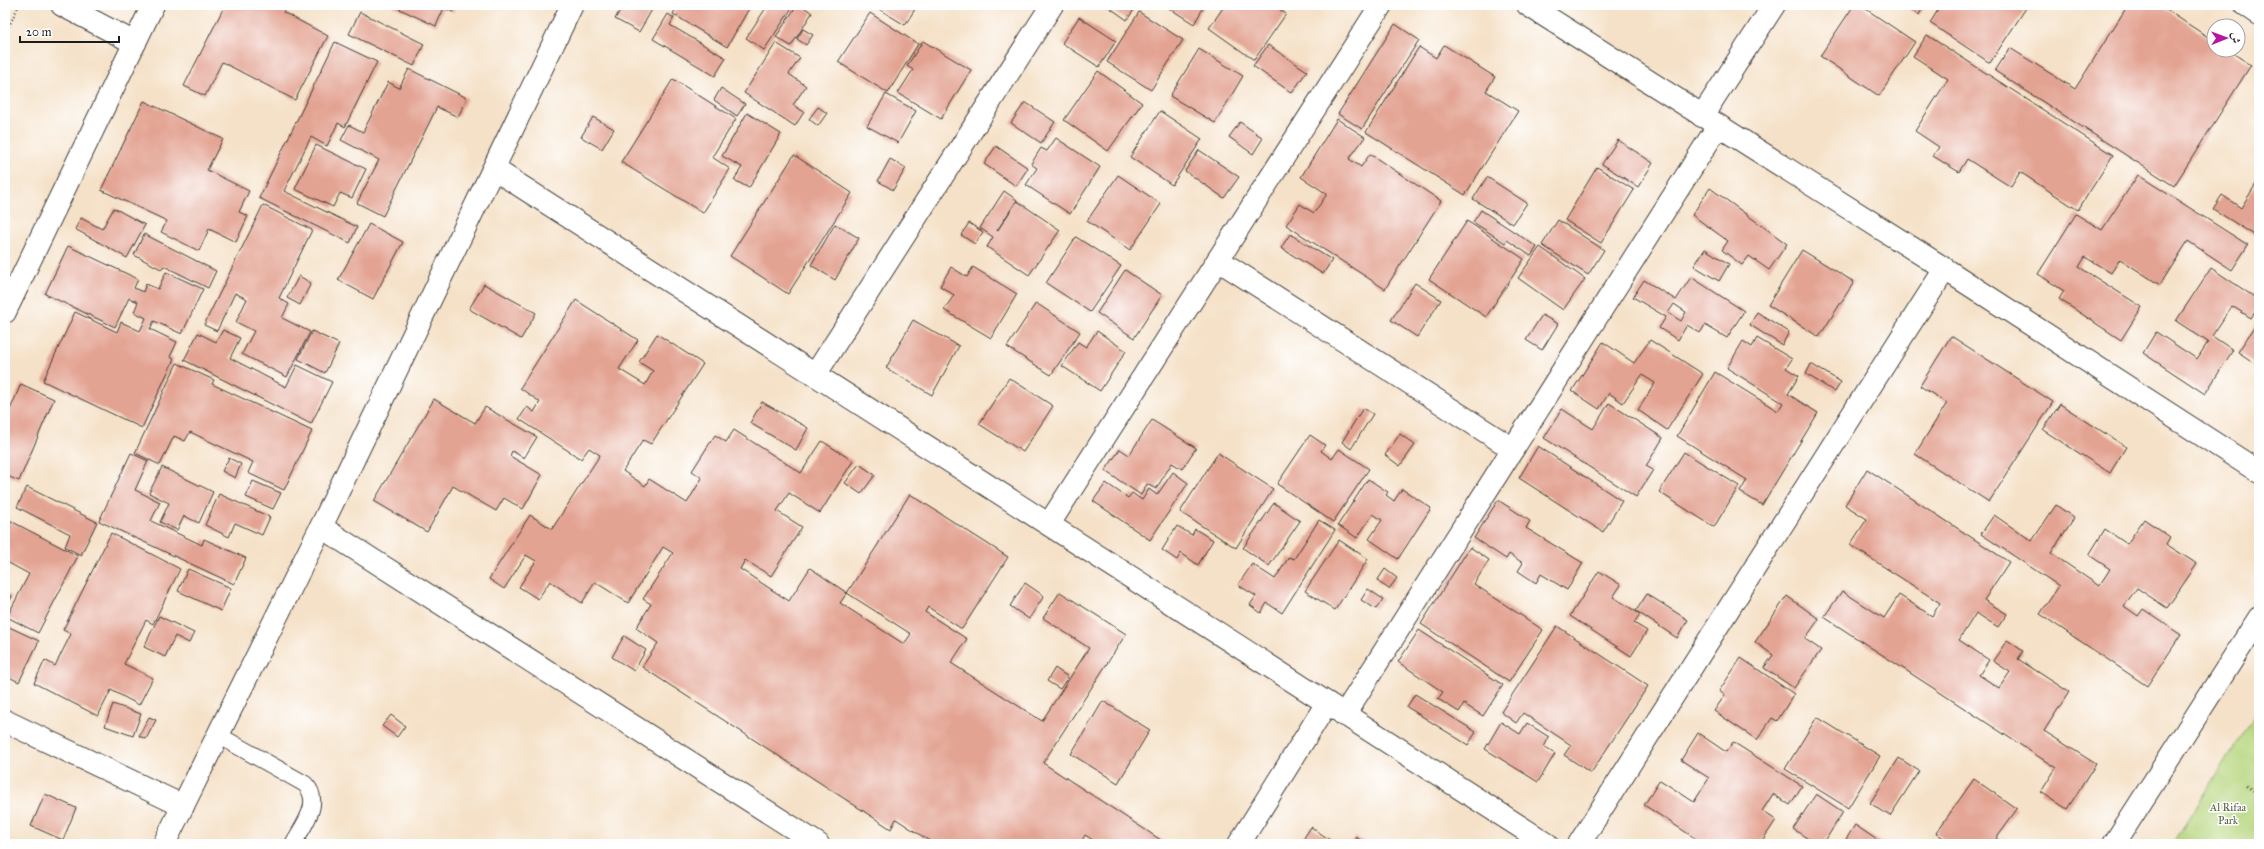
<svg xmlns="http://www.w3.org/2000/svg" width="2264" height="849" viewBox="0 0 2264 849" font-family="'IM FELL Great Primer',Amiri,serif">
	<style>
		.green { fill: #b5d57d; stroke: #68784c }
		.building { fill: #e3a392; fill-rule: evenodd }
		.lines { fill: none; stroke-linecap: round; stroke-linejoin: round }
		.lane-casing { stroke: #3d3a36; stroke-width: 18 }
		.street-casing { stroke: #3d3a36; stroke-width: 24 }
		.path { stroke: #3d3a36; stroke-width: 2.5; stroke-dasharray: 1 3; stroke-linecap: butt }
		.lane { stroke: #fff; stroke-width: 16 }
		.street { stroke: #fff; stroke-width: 22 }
		.labels { text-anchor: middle; stroke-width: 3; stroke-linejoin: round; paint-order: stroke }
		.park-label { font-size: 11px; fill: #525d3e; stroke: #fff }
	</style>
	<rect width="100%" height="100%" fill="#fff"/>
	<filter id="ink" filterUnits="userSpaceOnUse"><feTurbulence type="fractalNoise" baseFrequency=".025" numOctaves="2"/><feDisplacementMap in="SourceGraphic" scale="8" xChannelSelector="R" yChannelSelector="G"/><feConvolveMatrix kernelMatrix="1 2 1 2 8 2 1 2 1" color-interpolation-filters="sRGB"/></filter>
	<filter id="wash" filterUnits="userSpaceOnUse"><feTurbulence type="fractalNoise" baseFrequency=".012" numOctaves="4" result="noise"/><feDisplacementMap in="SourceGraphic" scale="16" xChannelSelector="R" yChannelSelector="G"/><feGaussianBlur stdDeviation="0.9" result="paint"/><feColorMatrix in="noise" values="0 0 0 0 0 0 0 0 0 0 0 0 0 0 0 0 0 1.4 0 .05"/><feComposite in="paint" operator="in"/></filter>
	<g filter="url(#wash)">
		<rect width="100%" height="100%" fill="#f5e1c7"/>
		<path class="green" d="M 2259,708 L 2259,844 L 2173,844 Z"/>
		<g id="blocks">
			<g class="building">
				<path d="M 225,5 L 287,5 L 283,12 L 328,36 L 295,100 L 222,62 L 205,96 L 184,86 Z"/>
				<path d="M 391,5 L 456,5 L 453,12 L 444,8 L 436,26 Z"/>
				<path d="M 623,5 L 649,5 L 653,8 L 639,32 L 615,19 Z"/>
				<path d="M 678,5 L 751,5 L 727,47 L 673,14 Z"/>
				<path d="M 768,5 L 794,5 L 764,50 L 746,38 Z"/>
				<path d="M 797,5 L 801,5 L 812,13 L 791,46 L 776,37 Z"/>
				<path d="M 872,5 L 916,5 L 917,6 L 905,25 Z"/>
				<path d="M 1106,5 L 1137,5 L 1127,20 Z"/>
				<path d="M 1164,5 L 1205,5 L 1194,24 Z"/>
				<path d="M 1225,5 L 1273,5 L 1286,14 L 1254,60 L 1209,28 Z"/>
				<path d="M 1854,5 L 1860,5 L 1915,42 L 1879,96 L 1820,56 Z"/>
				<path d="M 1902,5 L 1924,5 L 1919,15 Z"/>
				<path d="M 1941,5 L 2028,5 L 1990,63 L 1930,23 Z"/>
				<path d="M 2128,5 L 2159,5 L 2214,41 L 2214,50 L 2228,50 L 2251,65 L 2174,186 L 1995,71 L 2010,48 L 2075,89 Z"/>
				<path d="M 360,12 L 424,44 L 414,66 L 349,34 Z"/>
				<path d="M 1139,12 L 1183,40 L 1151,90 L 1107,62 Z"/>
				<path d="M 870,13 L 918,44 L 888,93 L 838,62 Z"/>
				<path d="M 668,14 L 674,18 L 670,25 L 726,58 L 715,76 L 653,39 Z"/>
				<path d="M 1079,17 L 1116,41 L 1099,67 L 1062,43 Z"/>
				<path d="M 1395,24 L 1419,40 L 1362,129 L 1338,114 Z"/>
				<path d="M 803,29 L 813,35 L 806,45 L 797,39 Z"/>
				<path d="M 1927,35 L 2113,155 L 2078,210 L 2020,172 L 2011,187 L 1967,159 L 1959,172 L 1933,156 L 1939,147 L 1915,131 L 1948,79 L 1913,56 Z"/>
				<path d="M 923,41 L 971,70 L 941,119 L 898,93 L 913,70 L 907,66 Z"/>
				<path d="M 335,42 L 377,62 L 345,127 L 338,123 L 327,146 L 311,137 L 284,191 L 357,227 L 350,243 L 259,198 Z"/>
				<path d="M 776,43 L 800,58 L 789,74 L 806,86 L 793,105 L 804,112 L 795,126 L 744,93 Z"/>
				<path d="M 1268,45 L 1307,71 L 1292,93 L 1253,66 Z"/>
				<path d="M 1444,45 L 1495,77 L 1486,91 L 1518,111 L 1465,195 L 1366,132 L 1419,47 L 1436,58 Z"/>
				<path d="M 1199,49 L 1243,76 L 1215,123 L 1170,96 Z"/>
				<path d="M 409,69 L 467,98 L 458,117 L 437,107 L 383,216 L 357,203 L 379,160 L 341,140 L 349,125 L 363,132 L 388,82 L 399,88 Z"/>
				<path d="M 1098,71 L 1142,103 L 1108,151 L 1064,120 Z"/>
				<path d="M 673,79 L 736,119 L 712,157 L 730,169 L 703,213 L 621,162 Z"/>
				<path d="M 721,88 L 745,104 L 737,116 L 714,100 Z"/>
				<path d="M 886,94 L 916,111 L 898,143 L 867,126 Z"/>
				<path d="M 144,101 L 223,139 L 207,170 L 249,191 L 239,212 L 248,216 L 236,242 L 209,229 L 199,251 L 161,232 L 167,221 L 101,190 Z"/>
				<path d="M 1025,102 L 1055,122 L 1041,143 L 1011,123 Z"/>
				<path d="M 818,107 L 827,113 L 818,126 L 809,119 Z"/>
				<path d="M 1160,111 L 1202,139 L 1172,185 L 1130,157 Z"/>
				<path d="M 747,113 L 781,134 L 749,188 L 734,180 L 742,167 L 722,156 Z"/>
				<path d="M 593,117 L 614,129 L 602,149 L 581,137 Z"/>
				<path d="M 1337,119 L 1365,137 L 1349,159 L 1361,167 L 1370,154 L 1441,201 L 1385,289 L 1286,225 L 1300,204 L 1314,213 L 1327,194 L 1301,177 Z"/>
				<path d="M 1240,122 L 1263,138 L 1253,154 L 1229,137 Z"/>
				<path d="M 1056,138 L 1100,167 L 1070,214 L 1026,185 L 1037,168 L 1031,164 L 1041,148 L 1047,151 Z"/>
				<path d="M 1618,140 L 1653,163 L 1638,187 L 1602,164 Z"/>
				<path d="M 316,145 L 366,169 L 352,198 L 340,193 L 333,207 L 295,189 Z"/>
				<path d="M 996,146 L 1028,168 L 1016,186 L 984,164 Z"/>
				<path d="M 1199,150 L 1239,177 L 1224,198 L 1185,171 Z"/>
				<path d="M 794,155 L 852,193 L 788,294 L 730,256 Z"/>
				<path d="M 890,159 L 906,168 L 893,190 L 878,181 Z"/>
				<path d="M 1597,167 L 1634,190 L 1601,243 L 1565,220 Z"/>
				<path d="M 1118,175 L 1161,204 L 1130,250 L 1087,221 Z"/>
				<path d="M 2138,175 L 2248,245 L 2232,270 L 2188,241 L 2160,285 L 2120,259 L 2111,273 L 2085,257 L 2079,267 L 2142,307 L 2121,340 L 2059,299 L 2064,291 L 2038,274 L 2076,214 L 2102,230 Z"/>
				<path d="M 1487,177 L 1527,203 L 1513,224 L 1473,199 Z"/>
				<path d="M 2259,179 L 2259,238 L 2213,209 L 2222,195 L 2241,208 Z"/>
				<path d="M 1710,188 L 1787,244 L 1769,270 L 1749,256 L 1742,265 L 1722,250 L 1728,241 L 1692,215 Z"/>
				<path d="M 1004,191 L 1017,200 L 997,231 L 1017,201 L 1060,230 L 1029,275 L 987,247 L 993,237 L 980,228 Z"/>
				<path d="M 263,205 L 312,230 L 279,298 L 289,304 L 282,318 L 310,332 L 287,377 L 242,354 L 254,331 L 236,322 L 247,299 L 235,293 L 217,331 L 204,325 Z"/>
				<path d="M 114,208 L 145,225 L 127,258 L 75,229 L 81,218 L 102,229 Z"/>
				<path d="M 1481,210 L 1537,247 L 1531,256 L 1507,240 L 1505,243 L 1473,222 Z"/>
				<path d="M 1558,220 L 1604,250 L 1588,275 L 1542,245 Z"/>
				<path d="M 1467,221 L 1524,259 L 1486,317 L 1429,279 Z"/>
				<path d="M 969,223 L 983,232 L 975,244 L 961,235 Z"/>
				<path d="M 369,224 L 403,242 L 373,299 L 338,280 Z"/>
				<path d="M 835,224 L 859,238 L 835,280 L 811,265 Z"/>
				<path d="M 144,234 L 216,271 L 208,288 L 164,266 L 161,269 L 134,255 Z"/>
				<path d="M 1290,234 L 1332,260 L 1323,274 L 1281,248 Z"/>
				<path d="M 1076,237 L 1121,266 L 1090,312 L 1046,283 Z"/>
				<path d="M 68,246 L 138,279 L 134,288 L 143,292 L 146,284 L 158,289 L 166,272 L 203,289 L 182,334 L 154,321 L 150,329 L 177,342 L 170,357 L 174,359 L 142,428 L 43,381 L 75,312 L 117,332 L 121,322 L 140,331 L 146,318 L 134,312 L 138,302 L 129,298 L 115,327 L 45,294 Z"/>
				<path d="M 1540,247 L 1585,279 L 1563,310 L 1518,278 Z"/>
				<path d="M 1705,249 L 1729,264 L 1719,281 L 1694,266 Z"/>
				<path d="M 1802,250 L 1854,282 L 1819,337 L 1768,305 Z"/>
				<path d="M 951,267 L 967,277 L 973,267 L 1017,294 L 991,338 L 944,310 L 954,295 L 940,286 Z"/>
				<path d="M 2211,268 L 2259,300 L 2259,306 L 2251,318 L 2232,306 L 2212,336 L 2233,350 L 2205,394 L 2143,353 L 2156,332 L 2197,359 L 2208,342 L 2176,321 Z"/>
				<path d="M 1125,270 L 1162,295 L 1134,338 L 1097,313 Z"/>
				<path d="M 299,276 L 311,283 L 300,305 L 287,298 Z"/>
				<path d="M 1691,277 L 1744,311 L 1727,338 L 1705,325 L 1700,333 L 1687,325 L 1678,340 L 1659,328 L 1666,317 L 1633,297 L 1644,280 L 1676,300 ZM 1674,304 L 1686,312 L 1681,321 L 1668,313 Z"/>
				<path d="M 1415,283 L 1441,300 L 1417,337 L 1391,320 Z"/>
				<path d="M 484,284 L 536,313 L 521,339 L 469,309 Z"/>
				<path d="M 576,300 L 638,340 L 619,369 L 645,385 L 653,371 L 639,362 L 657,334 L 703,364 L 651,444 L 643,440 L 623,471 L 645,486 L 649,479 L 687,503 L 702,478 L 692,471 L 715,435 L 726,442 L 734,430 L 801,473 L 822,441 L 853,461 L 820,513 L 789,493 L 777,511 L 802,527 L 771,576 L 745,560 L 740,569 L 789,601 L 810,568 L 847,593 L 840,603 L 904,644 L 911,634 L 847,593 L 910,494 L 1008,557 L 962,629 L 928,607 L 925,612 L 967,639 L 951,663 L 1042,721 L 1089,648 L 1043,618 L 1060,592 L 1126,634 L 1043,763 L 1167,844 L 1099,844 L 1085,835 L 1080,844 L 934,844 L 896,819 L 891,829 L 642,667 L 658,643 L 636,628 L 651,604 L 643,599 L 673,553 L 663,547 L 628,603 L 595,582 L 582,603 L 550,581 L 538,599 L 519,587 L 536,561 L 526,555 L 504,589 L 489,579 L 530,515 L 552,529 L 600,455 L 589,448 L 581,459 L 519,419 L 527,407 L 534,412 L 540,402 L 520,388 Z"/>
				<path d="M 1036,303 L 1080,332 L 1051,375 L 1007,347 Z"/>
				<path d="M 1757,312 L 1789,332 L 1782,345 L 1750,325 Z"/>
				<path d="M 1542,315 L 1558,324 L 1542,350 L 1526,340 Z"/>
				<path d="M 913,320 L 959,346 L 932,395 L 886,368 Z"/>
				<path d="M 2259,320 L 2259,360 L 2256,364 L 2238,352 Z"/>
				<path d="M 223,330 L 240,338 L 230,358 L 286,387 L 297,365 L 332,382 L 311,424 L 184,360 L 198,333 L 216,342 Z"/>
				<path d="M 312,331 L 339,344 L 325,373 L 298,359 Z"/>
				<path d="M 1097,331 L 1126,351 L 1100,391 L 1062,366 L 1078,342 L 1086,347 Z"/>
				<path d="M 1951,336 L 2053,402 L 1989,502 L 1915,454 L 1947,403 L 1920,386 Z"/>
				<path d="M 1757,338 L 1792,359 L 1786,368 L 1799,376 L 1788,394 L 1818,413 L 1762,505 L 1740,492 L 1747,480 L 1677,436 L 1715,372 L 1778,411 L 1783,403 L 1727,368 L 1743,341 L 1752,347 Z"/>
				<path d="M 1650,340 L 1703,374 L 1667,430 L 1638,410 L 1655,383 L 1642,375 L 1623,403 L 1609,393 L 1599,409 L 1572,391 L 1603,342 L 1634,363 Z"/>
				<path d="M 177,363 L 214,380 L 212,384 L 312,431 L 284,490 L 248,473 L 253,462 L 190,432 L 185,441 L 174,436 L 160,465 L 135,453 Z"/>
				<path d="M 1811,364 L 1841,382 L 1835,392 L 1806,374 Z"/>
				<path d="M 1009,378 L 1053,406 L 1023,452 L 979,424 Z"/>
				<path d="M 21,384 L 54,399 L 19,481 L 5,475 L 5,421 Z"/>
				<path d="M 434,399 L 475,423 L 485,407 L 537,437 L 524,458 L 512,451 L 510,456 L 542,475 L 523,509 L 504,498 L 496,511 L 453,486 L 427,532 L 374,501 Z"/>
				<path d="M 762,402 L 808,428 L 796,450 L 750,423 Z"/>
				<path d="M 1609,403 L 1663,438 L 1646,466 L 1653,470 L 1636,497 L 1544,438 L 1562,409 L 1593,429 Z"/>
				<path d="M 2060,404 L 2126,447 L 2110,473 L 2043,430 Z"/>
				<path d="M 1363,408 L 1373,414 L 1351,449 L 1342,442 Z"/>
				<path d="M 1152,420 L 1196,448 L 1182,469 L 1172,463 L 1156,489 L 1147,484 L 1141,495 L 1105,471 L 1120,449 L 1129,455 Z"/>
				<path d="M 1400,434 L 1415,445 L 1400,466 L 1385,455 Z"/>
				<path d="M 1310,435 L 1325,445 L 1321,451 L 1332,459 L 1339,449 L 1369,469 L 1333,522 L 1277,484 Z"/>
				<path d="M 1538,446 L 1622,501 L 1603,532 L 1519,478 Z"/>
				<path d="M 1684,452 L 1739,486 L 1714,527 L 1659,492 Z"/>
				<path d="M 131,453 L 148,461 L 135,490 L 160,502 L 151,521 L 202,545 L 204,539 L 246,558 L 234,584 L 99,521 Z"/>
				<path d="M 1218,453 L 1273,489 L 1236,548 L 1180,512 Z"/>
				<path d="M 229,458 L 241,464 L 235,478 L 222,471 Z"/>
				<path d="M 859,464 L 875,475 L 861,494 L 845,483 Z"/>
				<path d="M 162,467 L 213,492 L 199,523 L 184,516 L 177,530 L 160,522 L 169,503 L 149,493 Z"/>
				<path d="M 1867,469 L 2009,562 L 1984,600 L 2007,614 L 1998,627 L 1976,613 L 1959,640 L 1989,660 L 1979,675 L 1999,688 L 2010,672 L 1993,661 L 2007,640 L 2023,651 L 2018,659 L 2069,692 L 2044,731 L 2096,764 L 2067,809 L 2041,792 L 2056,768 L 1824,617 L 1842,591 L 1884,618 L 1899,595 L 1932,616 L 1940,603 L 1850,545 L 1867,519 L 1845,505 Z"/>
				<path d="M 1173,472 L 1188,483 L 1150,540 L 1093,501 L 1106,483 L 1128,498 L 1132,493 L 1142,500 L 1149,489 L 1157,495 Z"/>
				<path d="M 1368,479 L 1388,492 L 1386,495 L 1394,501 L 1402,489 L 1431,508 L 1398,559 L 1369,539 L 1382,520 L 1373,514 L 1357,538 L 1338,525 Z"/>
				<path d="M 253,481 L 281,493 L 273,509 L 246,497 Z"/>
				<path d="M 27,487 L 97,522 L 81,555 L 65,547 L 70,534 L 17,507 Z"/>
				<path d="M 219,494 L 270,517 L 262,535 L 235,523 L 229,537 L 205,525 Z"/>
				<path d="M 1498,500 L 1530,521 L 1526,528 L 1583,563 L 1567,590 L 1541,574 L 1536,583 L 1518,571 L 1523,563 L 1509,554 L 1506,559 L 1474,538 Z"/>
				<path d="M 1274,503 L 1300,521 L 1269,566 L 1243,548 Z"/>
				<path d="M 2056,505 L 2074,518 L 2051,553 L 2099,586 L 2110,569 L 2089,555 L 2105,529 L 2127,544 L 2144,519 L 2170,537 L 2166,544 L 2197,564 L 2167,608 L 2137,588 L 2124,606 L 2138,616 L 2143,609 L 2181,635 L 2147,686 L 2040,614 L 2059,586 L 1981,534 L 1994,515 L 2032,541 Z"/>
				<path d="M 5,518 L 78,556 L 38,633 L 7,617 L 29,574 L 5,561 Z"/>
				<path d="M 1319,520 L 1335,530 L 1282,613 L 1267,603 L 1261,613 L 1250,605 L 1256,596 L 1238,585 L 1252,564 L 1275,579 L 1289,557 L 1294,559 Z"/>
				<path d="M 1177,526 L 1192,535 L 1195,529 L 1213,540 L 1198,565 L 1181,553 L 1177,560 L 1162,550 Z"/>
				<path d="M 111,533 L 180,569 L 153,624 L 146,620 L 124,664 L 153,678 L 139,705 L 111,690 L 98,716 L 34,683 L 45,660 L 55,666 L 71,634 L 63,630 Z"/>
				<path d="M 1339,540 L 1368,559 L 1335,610 L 1305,591 Z"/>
				<path d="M 1470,547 L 1489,560 L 1474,584 L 1543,630 L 1509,682 L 1421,624 Z"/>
				<path d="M 188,569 L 231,588 L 221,611 L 178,591 Z"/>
				<path d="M 1385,569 L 1397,578 L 1389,589 L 1377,581 Z"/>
				<path d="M 1599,571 L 1621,585 L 1613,597 L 1640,614 L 1634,623 L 1647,631 L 1631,656 L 1570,616 Z"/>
				<path d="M 1025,583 L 1044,596 L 1029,619 L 1010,606 Z"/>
				<path d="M 1368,589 L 1383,599 L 1376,609 L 1361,600 Z"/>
				<path d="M 5,593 L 12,596 L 5,611 Z"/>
				<path d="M 1647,594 L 1688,620 L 1677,638 L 1636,611 Z"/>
				<path d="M 1787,596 L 1819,619 L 1805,639 L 1821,650 L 1794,688 L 1764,668 L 1773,655 L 1755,642 Z"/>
				<path d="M 159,616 L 194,633 L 189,643 L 175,636 L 165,657 L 144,647 Z"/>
				<path d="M 5,625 L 39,641 L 19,682 L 5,675 Z"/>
				<path d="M 1557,626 L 1648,686 L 1591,773 L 1564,755 L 1571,745 L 1523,713 L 1516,723 L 1501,712 Z"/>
				<path d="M 1419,630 L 1503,685 L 1483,716 L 1464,704 L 1459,712 L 1438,699 L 1443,692 L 1398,662 Z"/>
				<path d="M 624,636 L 646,650 L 634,671 L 612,657 Z"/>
				<path d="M 1741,658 L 1794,694 L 1777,721 L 1772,718 L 1757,740 L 1714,711 L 1725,695 L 1719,691 Z"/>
				<path d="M 1055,668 L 1068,677 L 1060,689 L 1047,681 Z"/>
				<path d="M 1415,694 L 1476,732 L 1468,745 L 1407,707 Z"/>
				<path d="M 1103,701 L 1150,730 L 1118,783 L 1071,754 Z"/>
				<path d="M 113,704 L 141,714 L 133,736 L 105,726 Z"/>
				<path d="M 391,715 L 405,726 L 397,737 L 382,726 Z"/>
				<path d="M 149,717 L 156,720 L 146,739 L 139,736 Z"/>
				<path d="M 1817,717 L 1880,756 L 1848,808 L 1785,769 Z"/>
				<path d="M 1501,722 L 1520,734 L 1527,723 L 1549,737 L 1544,747 L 1555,754 L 1538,782 L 1485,749 Z"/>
				<path d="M 1698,733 L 1726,752 L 1733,742 L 1802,786 L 1790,805 L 1773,794 L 1762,811 L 1776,820 L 1760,844 L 1704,844 L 1644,805 L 1660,780 L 1694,802 L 1709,778 L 1681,760 Z"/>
				<path d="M 1899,758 L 1919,771 L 1890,816 L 1870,803 Z"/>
				<path d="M 1974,779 L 2017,809 L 1996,838 L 2004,844 L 1952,844 L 1936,833 Z"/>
				<path d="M 45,794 L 76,808 L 63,840 L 31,826 Z"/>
				<path d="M 1816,794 L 1843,812 L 1823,844 L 1816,844 L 1793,829 Z"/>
				<path d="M 1855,825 L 1883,844 L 1843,844 Z"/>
				<path d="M 1311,827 L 1336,844 L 1300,844 Z"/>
				<path d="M 1356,837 L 1367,844 L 1351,844 Z"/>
			</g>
		</g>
	</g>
	<g filter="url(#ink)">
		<use href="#blocks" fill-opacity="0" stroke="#3d3a36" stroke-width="1"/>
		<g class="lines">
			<defs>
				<path id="lane" d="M 218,735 L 305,784 C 323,802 303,826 293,844"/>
				<g id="street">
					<path d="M 62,5 L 135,43"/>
					<path d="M 1528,5 L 1945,269 L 2259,472"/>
					<path d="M 2246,5 L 2259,14"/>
					<path d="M 1702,116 L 1774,5"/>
					<path d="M 494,169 L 1547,844"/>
					<path d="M 1218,260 L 1513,449"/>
					<path d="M 5,312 L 153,5"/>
					<path d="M 815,375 L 1052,5"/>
					<path d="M 1049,524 L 1381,5"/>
					<path d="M 321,527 L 818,844"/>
					<path d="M 1344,715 L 1718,126"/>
					<path d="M 5,721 L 183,806"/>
					<path d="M 164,844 L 321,527 L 572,5"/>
					<path d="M 1239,844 L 1327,703"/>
					<path d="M 1579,844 L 1945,269"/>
					<path d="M 2114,844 L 2259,618"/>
				</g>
			</defs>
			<use href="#lane" class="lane-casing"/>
			<use href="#street" class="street-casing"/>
			<g class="path">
				<path d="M 5,34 L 19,5"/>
				<path d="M 2246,786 L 2259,794"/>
			</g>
			<use href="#lane" class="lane"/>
			<use href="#street" class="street"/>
		</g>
	</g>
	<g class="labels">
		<g class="park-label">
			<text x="2228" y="811">Al Rifaa<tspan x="2228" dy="13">Park</tspan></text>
		</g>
	</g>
	<rect width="2264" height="849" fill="none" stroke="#fff" stroke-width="20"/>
	<g transform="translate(2226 38) rotate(89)"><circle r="19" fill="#ffffff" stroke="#a4a4a4"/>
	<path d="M0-3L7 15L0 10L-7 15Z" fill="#b5179e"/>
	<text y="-6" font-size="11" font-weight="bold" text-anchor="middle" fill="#1c1c1c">ش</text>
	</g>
	<path d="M20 36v6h99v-6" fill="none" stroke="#1c1c1c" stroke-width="2"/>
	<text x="26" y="36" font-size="12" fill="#1c1c1c" stroke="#ffffff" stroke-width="3" paint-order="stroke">20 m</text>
</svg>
